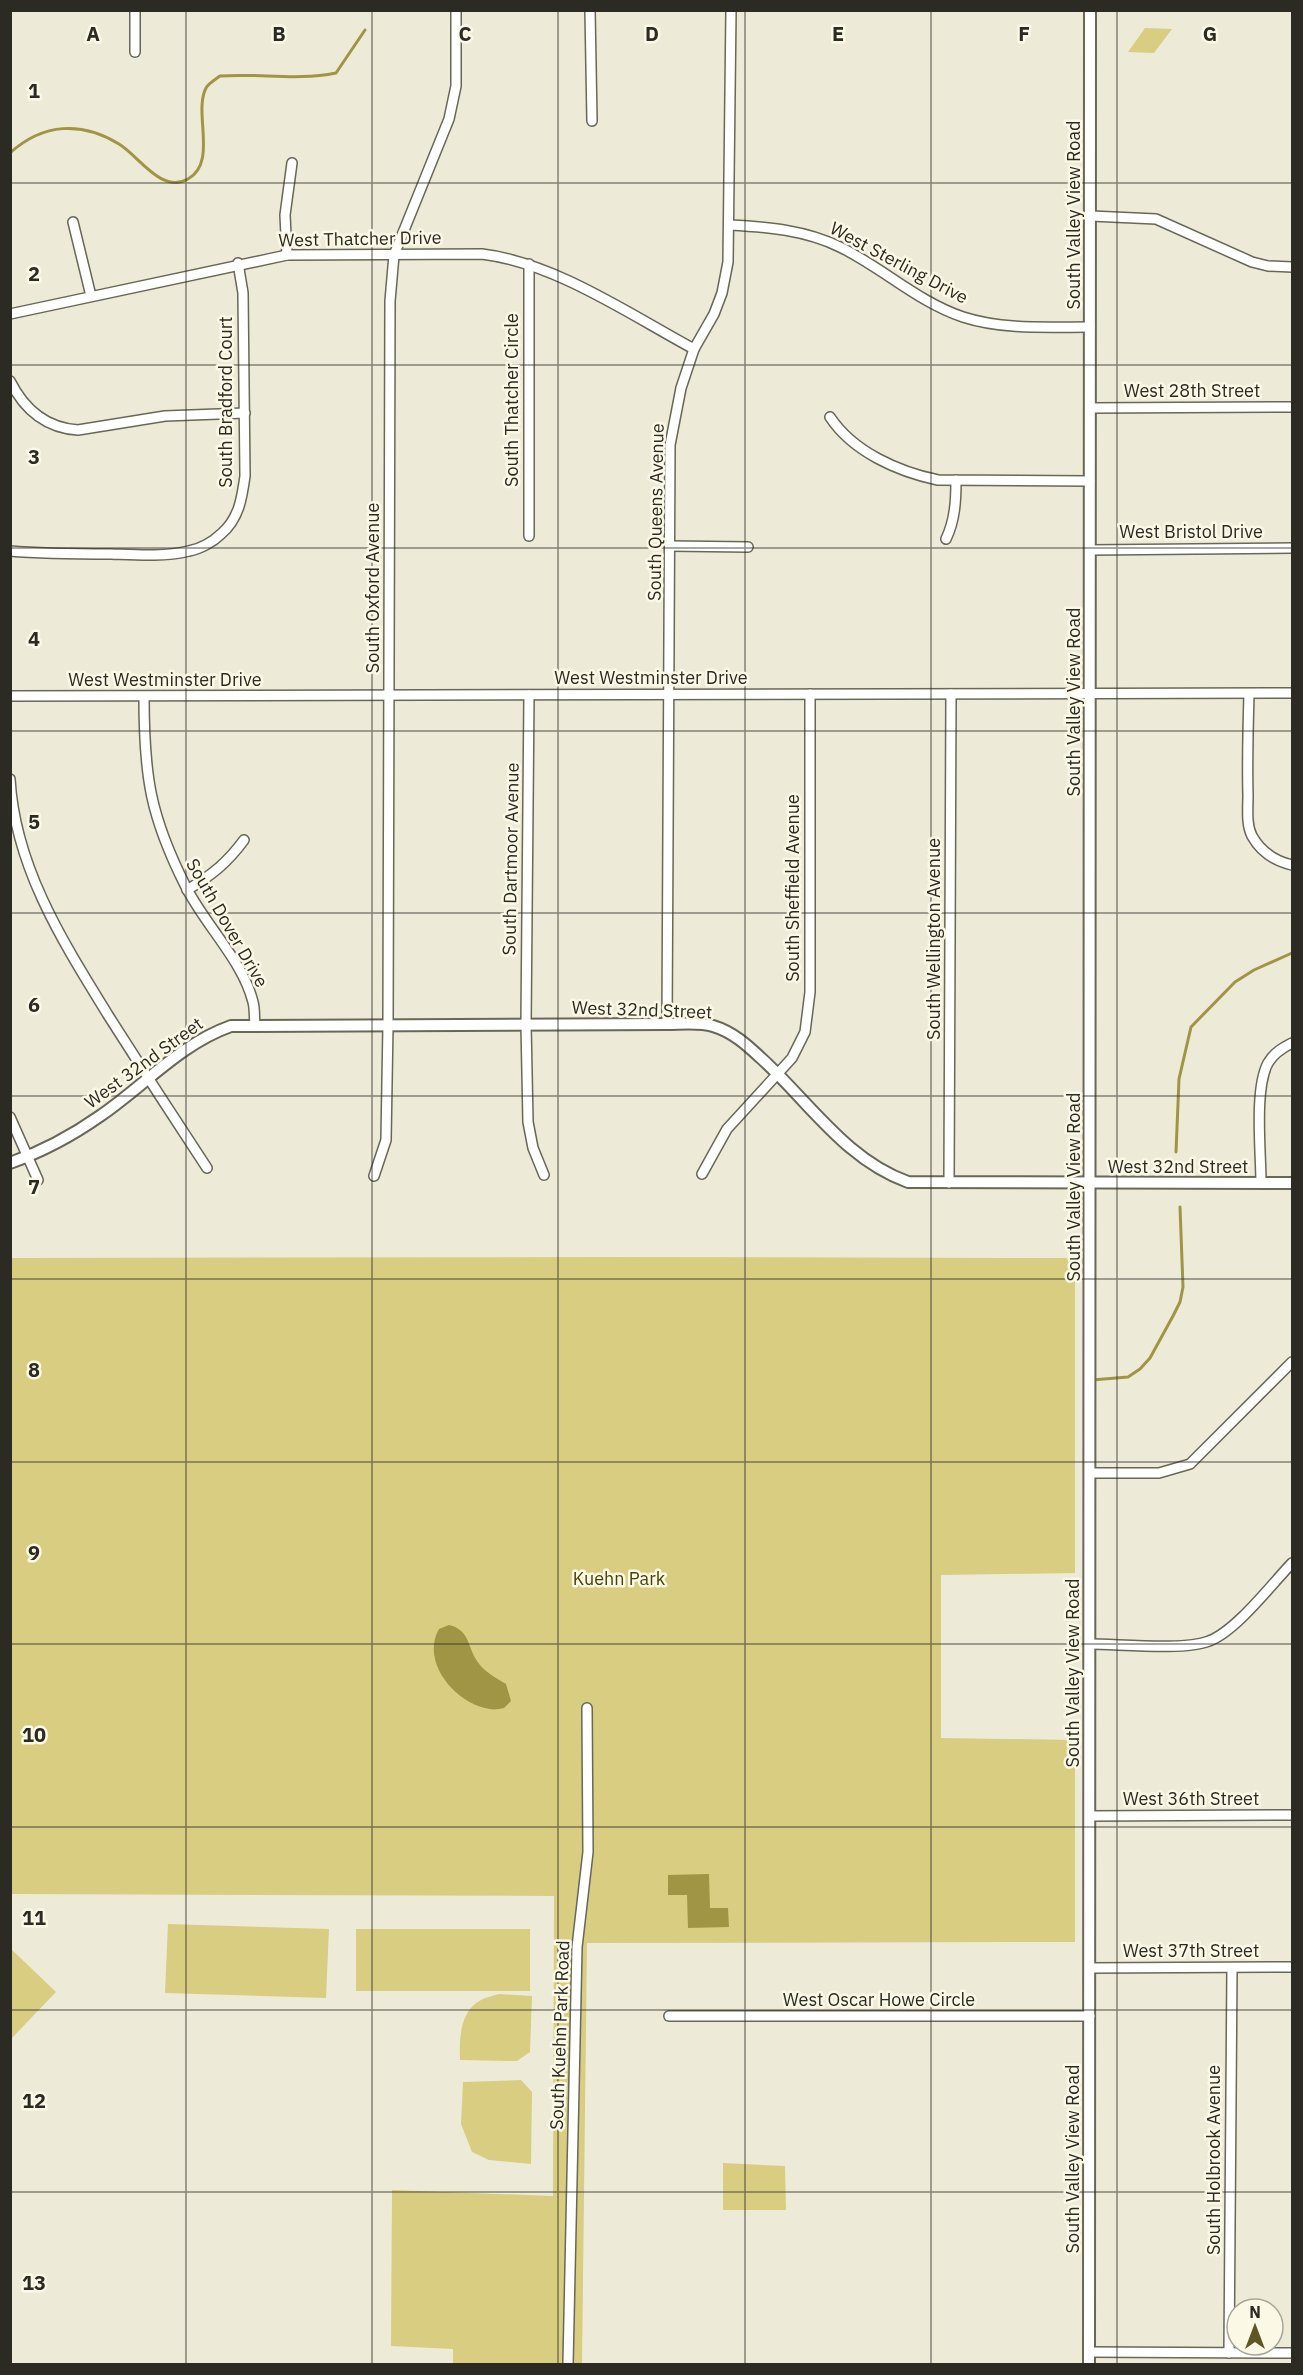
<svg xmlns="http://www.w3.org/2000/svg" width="1303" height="2375" viewBox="0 0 1303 2375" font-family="'IBM Plex Sans',sans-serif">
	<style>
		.green { fill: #d9cd81 }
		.water { fill: #a09445 }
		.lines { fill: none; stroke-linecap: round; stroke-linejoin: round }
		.stream { stroke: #a09445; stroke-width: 3 }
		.minor-casing { stroke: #696757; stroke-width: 12 }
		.tertiary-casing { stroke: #696757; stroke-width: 14 }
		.minor { stroke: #fff; stroke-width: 9 }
		.tertiary { stroke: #fff; stroke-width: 10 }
		.grid { fill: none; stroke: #2b2a23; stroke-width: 1.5; stroke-opacity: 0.55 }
		.labels { text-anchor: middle; stroke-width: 5; stroke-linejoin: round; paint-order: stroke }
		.street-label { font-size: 18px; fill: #2b2a23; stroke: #fbf8e5 }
		.park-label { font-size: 18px; fill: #4b4200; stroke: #fbf8e5 }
		.grid-label { font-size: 20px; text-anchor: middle; font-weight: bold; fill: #2b2a23; stroke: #fbf8e5; stroke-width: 5; stroke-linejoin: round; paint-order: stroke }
	</style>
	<rect width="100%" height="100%" fill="#edebd8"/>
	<g class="green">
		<path d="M 1145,28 L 1172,29 L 1154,53 L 1128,52 Z"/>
		<path d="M 597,1257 L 1075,1258 L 1075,1573 L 941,1575 L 941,1738 L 1075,1740 L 1075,1942 L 587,1943 L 582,2364 L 453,2364 L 453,2349 L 391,2346 L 392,2190 L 553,2196 L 554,1896 L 11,1894 L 10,1258 Z"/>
		<path d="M 168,1924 L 329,1929 L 326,1998 L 165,1993 Z"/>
		<rect x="356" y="1929" width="174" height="62"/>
		<path d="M 10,1948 L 56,1992 L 11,2039 L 10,2039 Z"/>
		<path d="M 499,1994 L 532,1996 L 530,2052 L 517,2061 L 460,2060 C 459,2040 460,2010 481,2000 C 486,1997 493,1996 499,1994 Z"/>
		<path d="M 521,2080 L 532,2092 L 531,2164 L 489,2160 L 472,2152 L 461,2124 L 463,2082 Z"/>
		<path d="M 723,2163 L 785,2166 L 786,2210 L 723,2210 Z"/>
	</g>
	<g class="water">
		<path d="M 449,1625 C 470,1630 467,1646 477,1661 C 483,1671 496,1678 506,1684 L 511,1701 L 504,1708 C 500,1709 494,1710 490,1709 C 456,1704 420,1662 439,1629 Z"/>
		<path d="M 709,1874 L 710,1908 L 728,1908 L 729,1927 L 688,1928 L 687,1895 L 668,1895 L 668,1875 Z"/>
	</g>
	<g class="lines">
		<g class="stream">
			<path d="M 10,153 C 43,123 82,121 119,144 C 139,156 161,194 188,179 C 218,162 193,113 206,88 C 208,84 216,79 220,76 C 259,73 297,81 336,73 L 365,30"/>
			<path d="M 1176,1152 L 1179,1079 L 1191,1027 L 1235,982 L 1254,970 L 1292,953"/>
			<path d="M 1092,1380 L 1128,1377 L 1140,1369 L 1150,1358 L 1173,1316 L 1180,1302 L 1183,1287 L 1180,1207"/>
		</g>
		<defs>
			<g id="minor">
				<path d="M 590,10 L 592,121"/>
				<path d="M 135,52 L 135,10"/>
				<path d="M 1091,216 L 1156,219 L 1252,262 L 1268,266 L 1292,267"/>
				<path d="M 73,222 L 91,296"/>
				<path d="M 730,225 C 768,227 805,230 840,247 C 883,268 918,302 963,317 C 1003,330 1048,327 1090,327"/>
				<path d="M 287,255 L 285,215 L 292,163"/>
				<path d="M 529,264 L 529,536"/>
				<path d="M 10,314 L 287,255 L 482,254 C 555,263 629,314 694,349"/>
				<path d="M 10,381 C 24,409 46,428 78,430 L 165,416 L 245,413"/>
				<path d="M 1091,408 L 1292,407"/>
				<path d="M 830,417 C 853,452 899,472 938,480 L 1090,481"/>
				<path d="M 946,539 C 955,520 956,501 956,480"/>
				<path d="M 670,546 L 748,547"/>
				<path d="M 1090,550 L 1292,548"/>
				<path d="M 10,551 C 44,554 78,554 111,554 C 137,555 164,557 189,551 C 200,549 213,542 221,534 C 239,519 242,498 245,476 L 243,293 L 238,263"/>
				<path d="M 1249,694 C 1248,728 1247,761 1248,795 C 1248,809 1246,824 1252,836 C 1261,852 1275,861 1292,865"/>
				<path d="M 529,695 L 526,1024 L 528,1122 L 533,1148 L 544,1175"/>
				<path d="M 10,696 L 1292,693"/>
				<path d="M 144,697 C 144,776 150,816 186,887 C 205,925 243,961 253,1002 C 255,1009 254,1017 255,1025"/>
				<path d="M 10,779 C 15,867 63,942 108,1015 C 141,1067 174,1118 207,1168"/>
				<path d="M 187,890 C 212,875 227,863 244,840"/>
				<path d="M 667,1024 L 670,445 L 681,388 L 694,349 L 714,314 L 722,293 L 728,262 L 731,10"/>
				<path d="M 10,1117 L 38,1180"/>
				<path d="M 702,1174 L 727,1129 L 792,1058 L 805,1032 L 810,992 L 810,694"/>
				<path d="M 374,1176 L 386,1140 L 388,1025 L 390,301 L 394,255 L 449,119 L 456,86 L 456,10"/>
				<path d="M 949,1183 L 951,694"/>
				<path d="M 1261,1183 C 1261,1152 1254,1089 1268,1063 C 1274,1053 1282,1048 1292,1043"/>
				<path d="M 1090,1473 L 1159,1473 L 1190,1464 L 1292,1362"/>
				<path d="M 1090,1644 C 1119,1644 1184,1651 1209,1641 C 1236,1631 1271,1585 1292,1563"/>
				<path d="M 1090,1816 L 1292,1815"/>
				<path d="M 1090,1968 L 1292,1967"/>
				<path d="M 669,2016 L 1090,2016"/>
				<path d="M 1089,2352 L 1292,2353"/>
				<path d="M 1229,2353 L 1232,1968"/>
				<path d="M 568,2364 L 577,1947 L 588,1852 L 587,1708"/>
			</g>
			<g id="tertiary">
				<path d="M 10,1163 C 41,1152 73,1135 100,1116 C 144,1086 180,1044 231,1026 L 667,1024 C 682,1024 700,1022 713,1026 C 733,1032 747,1045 762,1059 C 809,1102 846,1160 908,1182 L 1292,1183"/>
				<path d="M 1089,2364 L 1090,10"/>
			</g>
		</defs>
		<use href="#minor" class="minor-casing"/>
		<use href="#tertiary" class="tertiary-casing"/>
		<use href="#minor" class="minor"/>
		<use href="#tertiary" class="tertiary"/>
	</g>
	<path class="grid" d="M 186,10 L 186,2364M 372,10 L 372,2364M 558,10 L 558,2364M 745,10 L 745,2364M 931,10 L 931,2364M 1117,10 L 1117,2364M 10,183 L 1292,183M 10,365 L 1292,365M 10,548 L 1292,548M 10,731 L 1292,731M 10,913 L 1292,913M 10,1096 L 1292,1096M 10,1279 L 1292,1279M 10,1462 L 1292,1462M 10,1644 L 1292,1644M 10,1827 L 1292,1827M 10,2010 L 1292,2010M 10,2192 L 1292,2192"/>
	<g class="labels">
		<g class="street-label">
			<text transform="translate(1074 215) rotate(-90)" y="6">South Valley View Road</text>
			<text transform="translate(360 239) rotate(-1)" y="6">West Thatcher Drive</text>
			<text transform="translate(899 263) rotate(28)" y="6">West Sterling Drive</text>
			<text x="1192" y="397">West 28th Street</text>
			<text transform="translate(512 400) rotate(-90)" y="6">South Thatcher Circle</text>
			<text transform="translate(226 402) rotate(-90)" y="6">South Bradford Court</text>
			<text transform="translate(656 512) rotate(-89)" y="6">South Queens Avenue</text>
			<text x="1191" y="538">West Bristol Drive</text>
			<text transform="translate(373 588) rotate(-90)" y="6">South Oxford Avenue</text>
			<text x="651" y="684">West Westminster Drive</text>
			<text x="165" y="686">West Westminster Drive</text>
			<text transform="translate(1074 702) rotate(-90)" y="6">South Valley View Road</text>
			<text transform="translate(511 859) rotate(-89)" y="6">South Dartmoor Avenue</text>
			<text transform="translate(793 888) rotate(-90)" y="6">South Sheffield Avenue</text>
			<text transform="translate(227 923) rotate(60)" y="6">South Dover Drive</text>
			<text transform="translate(934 939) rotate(-90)" y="6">South Wellington Avenue</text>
			<text transform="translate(642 1010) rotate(2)" y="6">West 32nd Street</text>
			<text transform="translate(144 1063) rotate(-36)" y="6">West 32nd Street</text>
			<text x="1178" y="1173">West 32nd Street</text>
			<text transform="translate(1074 1187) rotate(-90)" y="6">South Valley View Road</text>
			<text transform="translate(1073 1673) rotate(-90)" y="6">South Valley View Road</text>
			<text x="1191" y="1805">West 36th Street</text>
			<text x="1191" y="1957">West 37th Street</text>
			<text x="879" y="2006">West Oscar Howe Circle</text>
			<text transform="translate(560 2035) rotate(-88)" y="6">South Kuehn Park Road</text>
			<text transform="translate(1073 2159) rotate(-90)" y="6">South Valley View Road</text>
			<text transform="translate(1214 2160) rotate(-90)" y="6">South Holbrook Avenue</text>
		</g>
		<g class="park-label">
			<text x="619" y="1585">Kuehn Park</text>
		</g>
	</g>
	<g class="grid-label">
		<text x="93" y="41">A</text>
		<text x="279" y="41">B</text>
		<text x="465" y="41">C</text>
		<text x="652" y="41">D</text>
		<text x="838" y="41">E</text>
		<text x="1024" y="41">F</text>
		<text x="1210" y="41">G</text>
		<text x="34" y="98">1</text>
		<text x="34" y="281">2</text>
		<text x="34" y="464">3</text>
		<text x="34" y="646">4</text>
		<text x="34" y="829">5</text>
		<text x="34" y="1012">6</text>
		<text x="34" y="1194">7</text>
		<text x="34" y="1377">8</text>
		<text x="34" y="1560">9</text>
		<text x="34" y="1742">10</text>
		<text x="34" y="1925">11</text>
		<text x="34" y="2108">12</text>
		<text x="34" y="2290">13</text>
	</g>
	<rect width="1303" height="2375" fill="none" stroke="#2b2a23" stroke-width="24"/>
	<g transform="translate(1255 2327)"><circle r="28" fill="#fbf8e5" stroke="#a8a697" stroke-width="1.5"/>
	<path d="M0-4.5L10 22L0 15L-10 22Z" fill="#5e5723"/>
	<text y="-9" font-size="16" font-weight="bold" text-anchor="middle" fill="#2b2a23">N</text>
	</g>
</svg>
